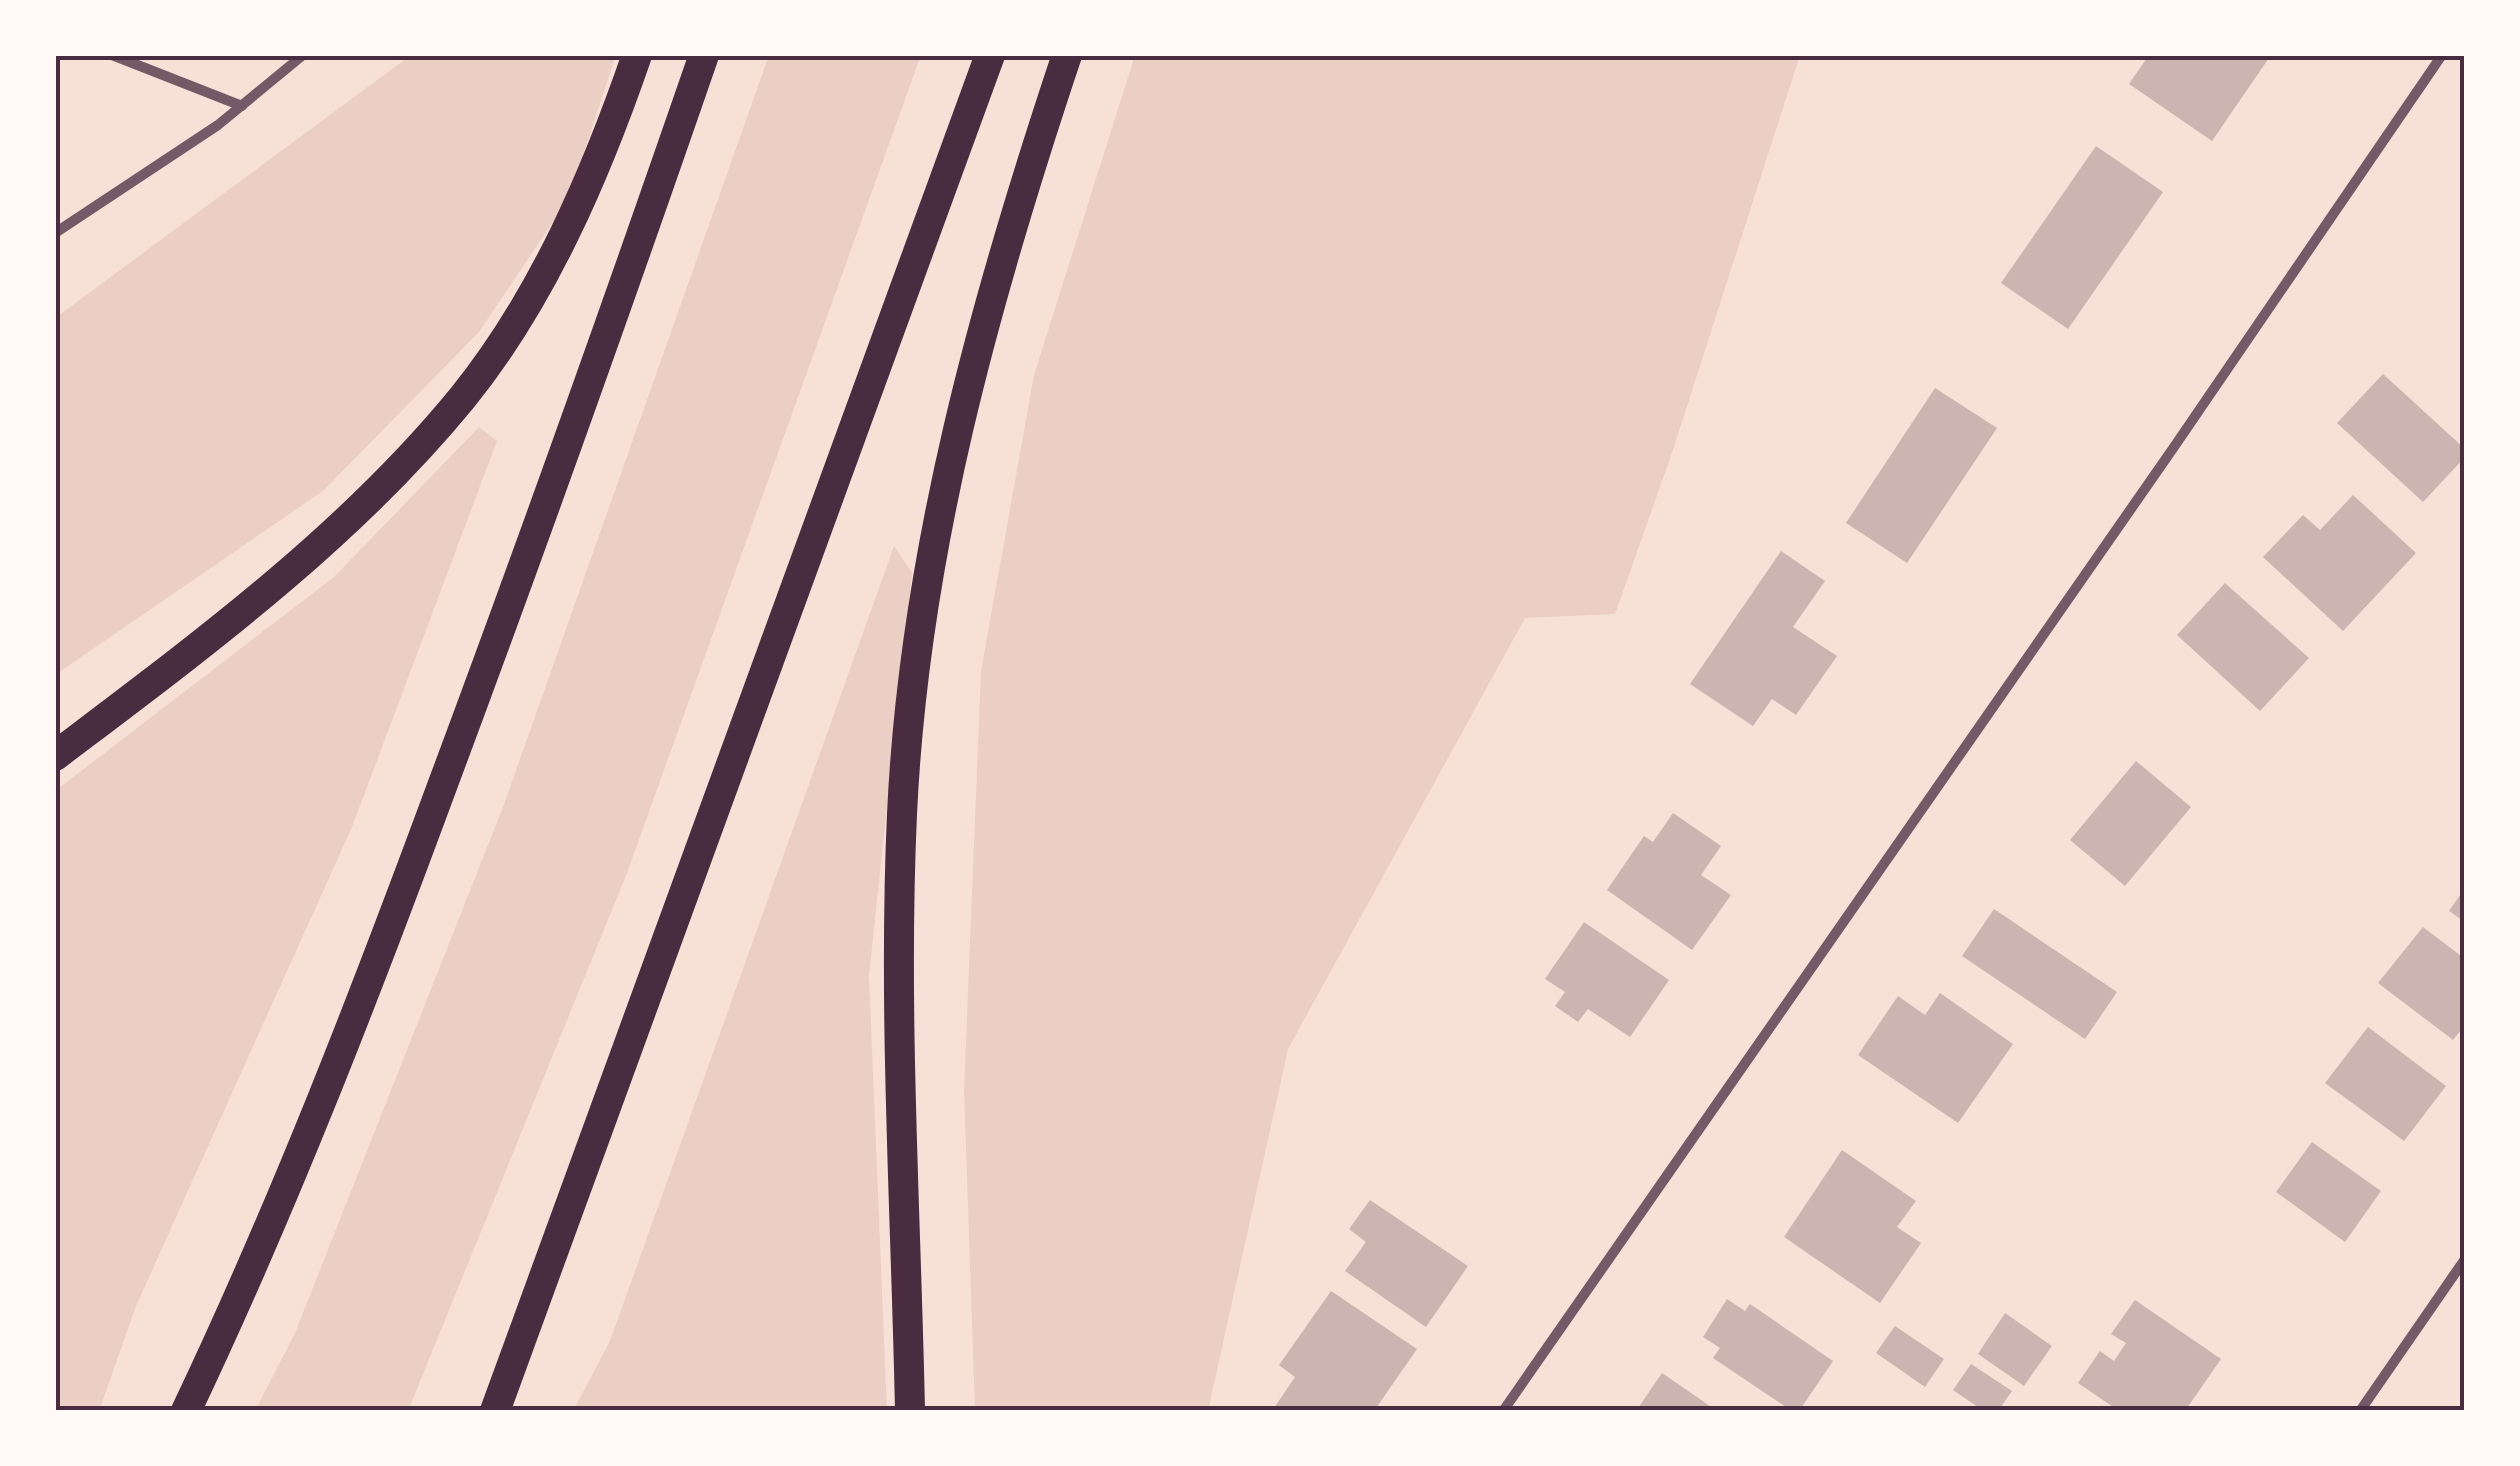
<svg xmlns="http://www.w3.org/2000/svg" width="2520" height="1466" viewBox="0 0 2520 1466" font-family="'Noto Sans',sans-serif">
	<style>
		.green { fill: #ebcfc5 }
		.building { fill: #ccb4b1 }
		.lines { fill: none; stroke-linecap: round; stroke-linejoin: round }
		.minor { stroke: #755966; stroke-width: 10 }
		.motorway { stroke: #4a2c40; stroke-width: 30 }
		.neatline { fill: none; stroke: #4a2c40; stroke-width: 4 }
	</style>
	<rect width="100%" height="100%" fill="#f7e1d7"/>
	<g class="green">
		<path d="M 411,55 L 616,55 L 569,198 L 479,332 L 323,491 L 55,675 L 55,318 Z"/>
		<path d="M 769,55 L 921,55 L 627,873 L 408,1411 L 255,1411 L 295,1333 L 503,807 Z"/>
		<path d="M 1135,55 L 1800,55 L 1671,456 L 1615,614 L 1525,618 L 1288,1049 L 1208,1411 L 975,1411 L 964,1090 L 981,671 L 1034,375 Z"/>
		<path d="M 479,427 L 497,441 L 352,827 L 136,1306 L 99,1411 L 55,1411 L 55,791 L 334,577 Z"/>
		<path d="M 894,546 L 912,573 L 869,976 L 887,1411 L 573,1411 L 610,1341 Z"/>
	</g>
	<g class="building">
		<path d="M 2149,55 L 2271,55 L 2212,141 L 2129,84 Z"/>
		<path d="M 2096,146 L 2163,192 L 2068,329 L 2001,283 Z"/>
		<path d="M 2383,374 L 2465,449 L 2465,457 L 2423,502 L 2337,423 Z"/>
		<path d="M 1935,388 L 1997,428 L 1907,563 L 1846,523 Z"/>
		<path d="M 2353,495 L 2416,553 L 2343,631 L 2263,557 L 2303,515 L 2320,530 Z"/>
		<path d="M 1781,551 L 1825,581 L 1793,627 L 1837,656 L 1796,715 L 1772,699 L 1753,726 L 1690,684 Z"/>
		<path d="M 2225,583 L 2309,658 L 2260,711 L 2177,635 Z"/>
		<path d="M 2136,761 L 2191,807 L 2125,886 L 2070,840 Z"/>
		<path d="M 1673,813 L 1721,846 L 1701,875 L 1731,895 L 1692,950 L 1607,890 L 1644,836 L 1653,842 Z"/>
		<path d="M 2465,888 L 2465,922 L 2449,911 Z"/>
		<path d="M 1994,909 L 2117,992 L 2085,1039 L 1962,956 Z"/>
		<path d="M 1584,922 L 1669,980 L 1630,1037 L 1588,1009 L 1578,1022 L 1555,1006 L 1565,992 L 1545,979 Z"/>
		<path d="M 2423,927 L 2465,959 L 2465,1025 L 2453,1040 L 2378,983 Z"/>
		<path d="M 1940,993 L 2013,1044 L 1958,1123 L 1858,1055 L 1898,996 L 1925,1015 Z"/>
		<path d="M 2368,1027 L 2446,1086 L 2404,1141 L 2325,1083 Z"/>
		<path d="M 2312,1142 L 2381,1191 L 2345,1242 L 2276,1192 Z"/>
		<path d="M 1842,1150 L 1916,1201 L 1897,1227 L 1921,1243 L 1880,1303 L 1784,1237 Z"/>
		<path d="M 1370,1200 L 1468,1266 L 1426,1327 L 1345,1271 L 1366,1242 L 1349,1229 Z"/>
		<path d="M 1331,1291 L 1417,1349 L 1374,1411 L 1272,1411 L 1295,1377 L 1279,1365 Z"/>
		<path d="M 1727,1299 L 1745,1311 L 1750,1304 L 1833,1361 L 1799,1411 L 1792,1411 L 1713,1358 L 1720,1348 L 1703,1337 Z"/>
		<path d="M 2135,1300 L 2221,1359 L 2185,1411 L 2119,1411 L 2078,1383 L 2100,1351 L 2114,1361 L 2126,1343 L 2111,1334 Z"/>
		<path d="M 2005,1313 L 2052,1346 L 2024,1386 L 1978,1354 Z"/>
		<path d="M 1895,1326 L 1944,1359 L 1925,1387 L 1876,1353 Z"/>
		<path d="M 1971,1364 L 2012,1391 L 1998,1411 L 1984,1411 L 1953,1390 Z"/>
		<path d="M 1662,1373 L 1717,1411 L 1636,1411 Z"/>
	</g>
	<g class="lines">
		<g class="minor">
			<path d="M 112,55 L 242,106"/>
			<path d="M 55,233 L 218,125 L 303,55"/>
			<path d="M 1503,1411 L 2174,447 L 2442,55"/>
			<path d="M 2360,1411 L 2465,1259"/>
		</g>
		<g class="motorway">
			<path d="M 55,756 C 199,647 348,538 463,397 C 543,298 596,174 637,55"/>
			<path d="M 186,1411 C 284,1205 365,995 444,781 C 534,540 620,298 704,55"/>
			<path d="M 495,1411 L 990,55"/>
			<path d="M 910,1411 C 906,1213 893,1012 902,814 C 914,554 985,300 1067,55"/>
		</g>
	</g>
	<rect width="2520" height="1466" fill="none" stroke="#fffaf5" stroke-width="115"/>
	<rect x="58" y="58" width="2404" height="1350" class="neatline"/>
</svg>
